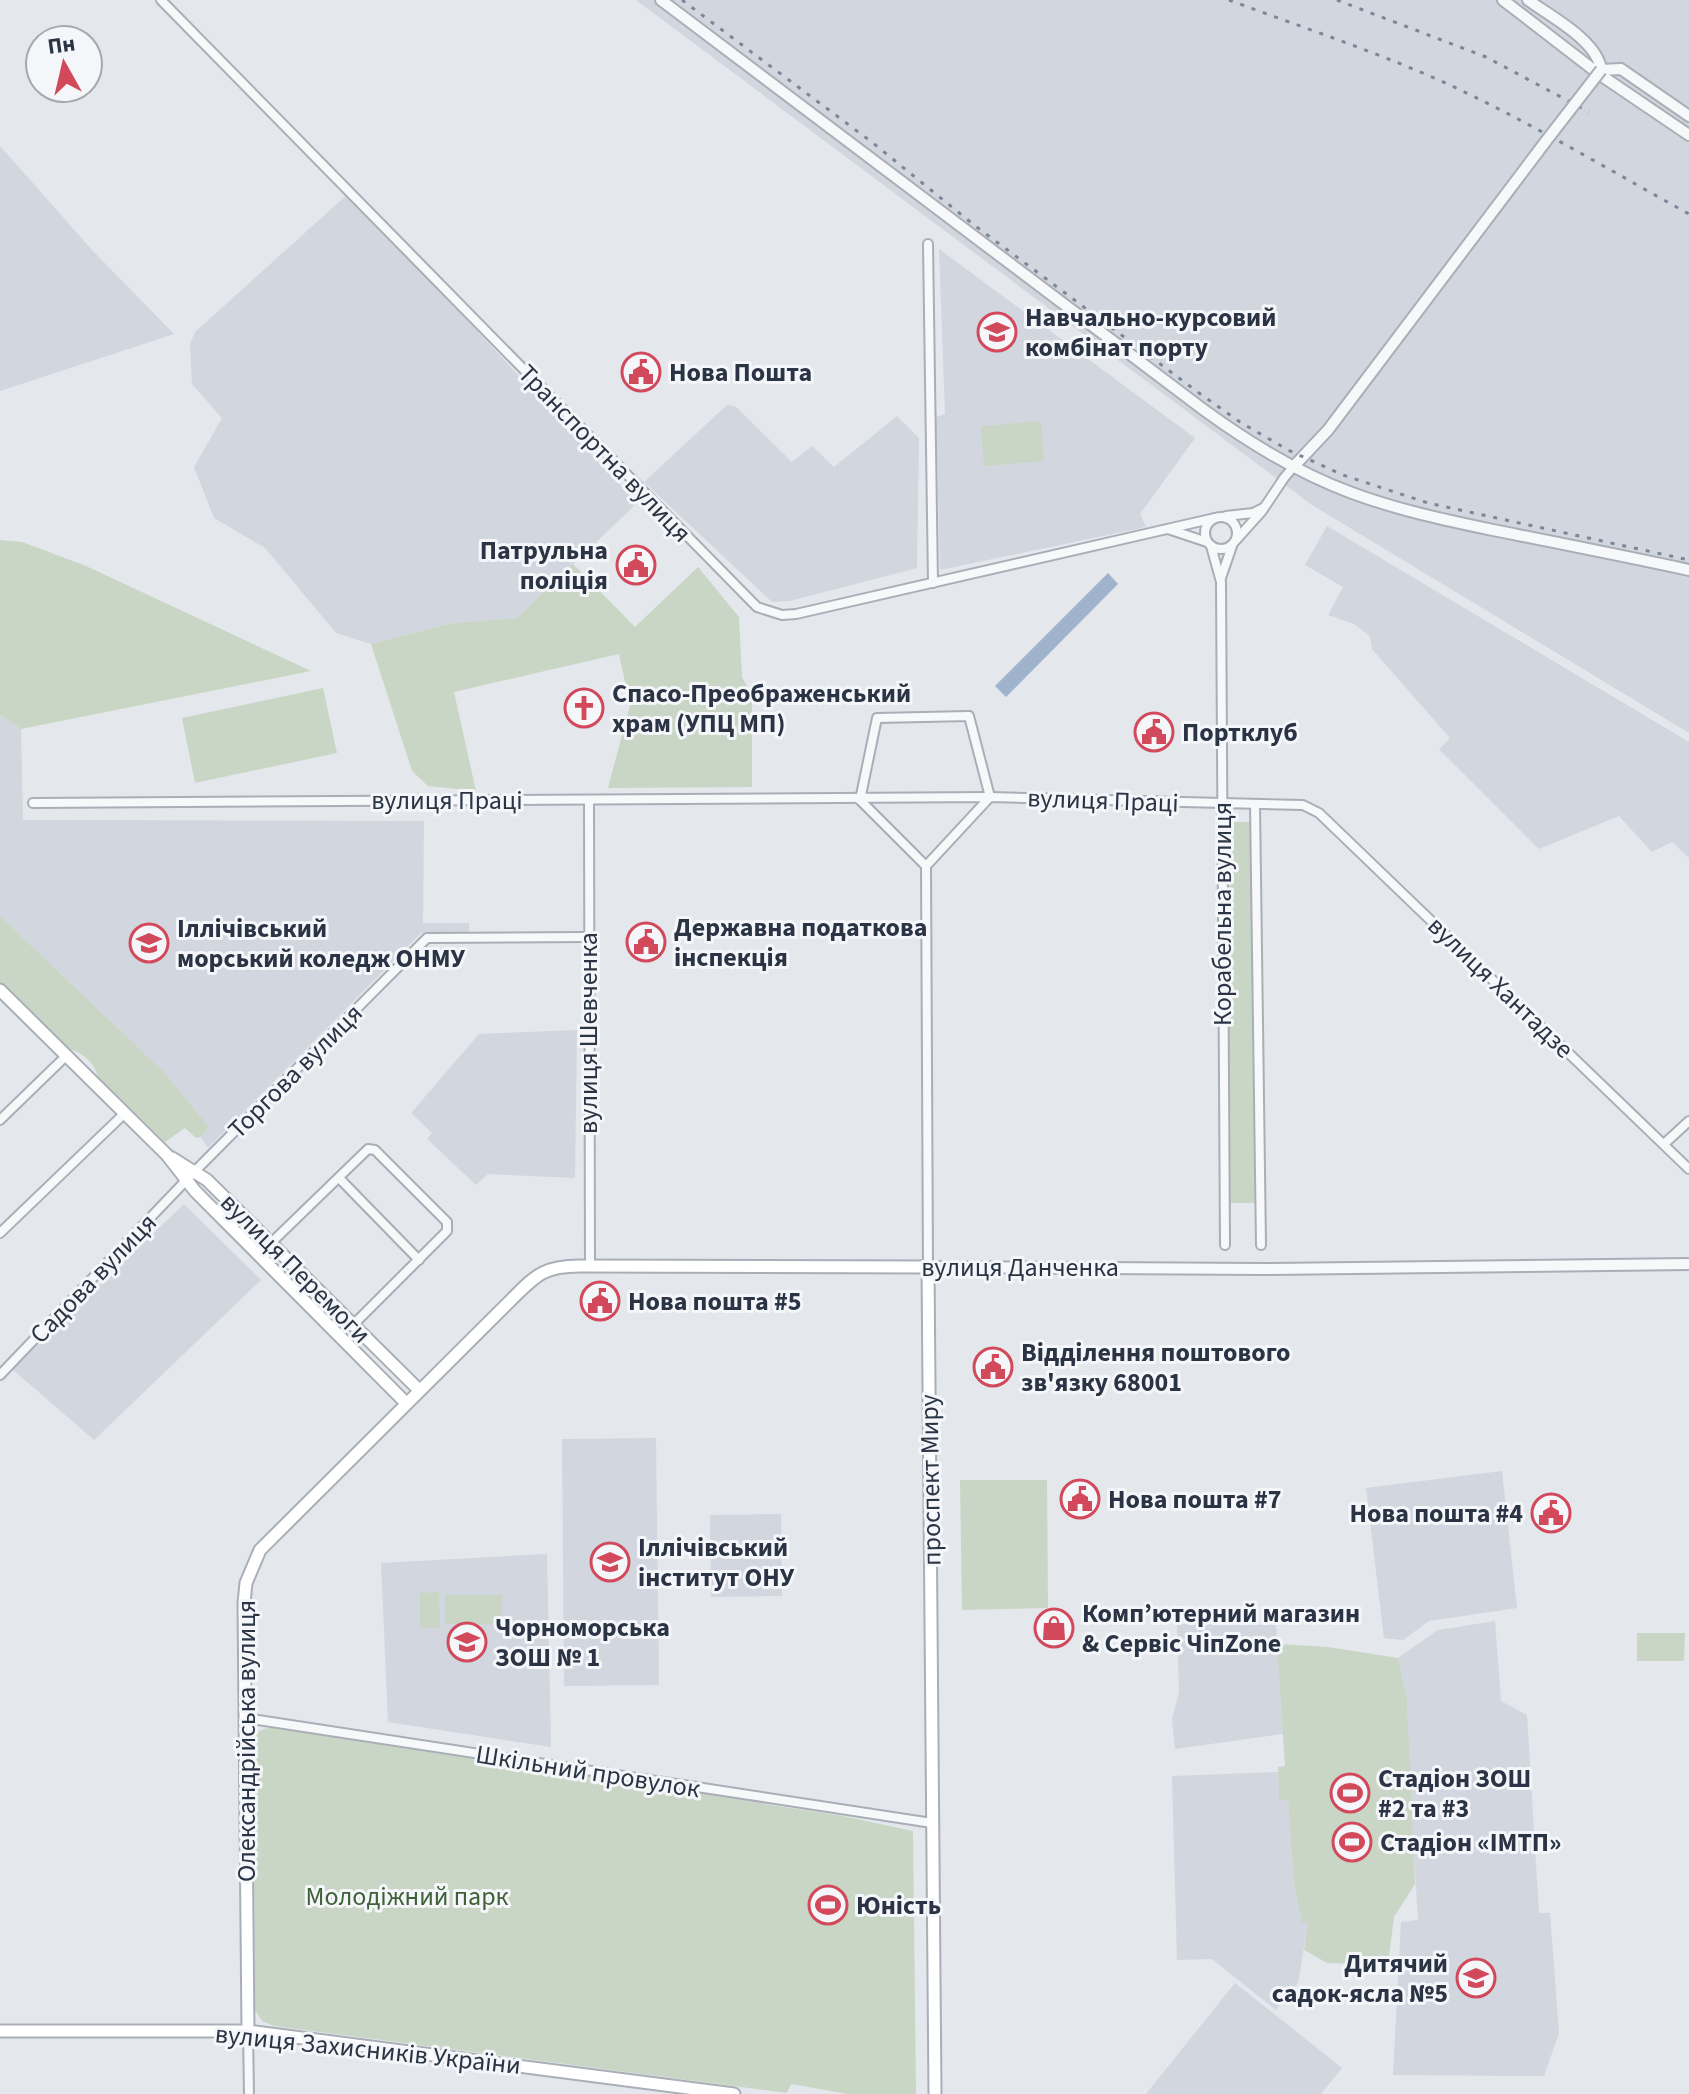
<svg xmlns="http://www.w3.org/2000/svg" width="1689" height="2094" viewBox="0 0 1689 2094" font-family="'Source Sans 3',sans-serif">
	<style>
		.built { fill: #d2d6de }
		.green { fill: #c9d6c5 }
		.water { fill: #9fb4cc }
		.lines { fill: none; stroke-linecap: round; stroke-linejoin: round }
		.minor-casing { stroke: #a9aeb7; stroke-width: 12 }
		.tertiary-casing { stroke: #a9aeb7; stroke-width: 14 }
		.secondary-casing { stroke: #a9aeb7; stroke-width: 15 }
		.minor { stroke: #f7f8fa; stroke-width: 8 }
		.tertiary { stroke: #f7f8fa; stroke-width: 10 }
		.secondary { stroke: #fff; stroke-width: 11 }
		.rail { stroke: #7d8696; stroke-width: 3; stroke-dasharray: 4 8; stroke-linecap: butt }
		.tertiary-bridge-casing { stroke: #a9aeb7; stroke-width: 14; stroke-linecap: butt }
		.tertiary-bridge { stroke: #f7f8fa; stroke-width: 10 }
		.labels { text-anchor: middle; stroke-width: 6; stroke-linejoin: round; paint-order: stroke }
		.poi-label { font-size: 26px; font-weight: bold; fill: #2b3445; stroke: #f4f6f9; text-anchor: start }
		.street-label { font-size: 26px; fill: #2b3445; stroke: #f4f6f9 }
		.park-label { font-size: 26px; fill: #3f6138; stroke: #f4f6f9 }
	</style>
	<rect width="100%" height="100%" fill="#e4e7ec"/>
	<g class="built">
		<path d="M 636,0 L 1689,0 L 1689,733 L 1312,505 Z"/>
		<path d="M 0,146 L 92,250 L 174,334 L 0,391 Z"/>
		<path d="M 349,193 L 637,503 L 517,618 L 452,623 L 371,644 L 336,633 L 265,548 L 214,518 L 194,467 L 222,418 L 192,384 L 190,344 L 195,332 Z"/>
		<path d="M 939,249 L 1195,438 L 1140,514 L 1146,527 L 940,570 L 936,417 L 945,414 Z"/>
		<path d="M 727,405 L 735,406 L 792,462 L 812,446 L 834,467 L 897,416 L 919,438 L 917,568 L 790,601 L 772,602 L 644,482 Z"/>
		<path d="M 1327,526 L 1689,742 L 1689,858 L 1672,842 L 1652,852 L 1619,816 L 1539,849 L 1439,749 L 1450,738 L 1372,649 L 1370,636 L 1354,624 L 1328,615 L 1343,587 L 1305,565 Z"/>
		<path d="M 0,715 L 21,729 L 23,820 L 424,821 L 423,923 L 469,923 L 469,932 L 421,933 L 208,1148 L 201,1137 L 209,1127 L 164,1072 L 0,916 Z"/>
		<path d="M 577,1030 L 575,1178 L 488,1174 L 476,1185 L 427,1139 L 432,1133 L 411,1113 L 479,1034 Z"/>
		<path d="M 184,1204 L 261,1280 L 94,1440 L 12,1369 Z"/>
		<path d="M 656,1438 L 659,1685 L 564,1686 L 562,1439 Z"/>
		<path d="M 1502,1471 L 1517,1608 L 1429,1621 L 1403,1640 L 1384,1638 L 1366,1488 Z"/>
		<path d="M 781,1514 L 782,1596 L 711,1597 L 710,1515 Z"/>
		<path d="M 547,1554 L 551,1747 L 388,1722 L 381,1563 Z"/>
		<path d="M 1495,1621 L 1501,1701 L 1527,1715 L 1539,1913 L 1550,1913 L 1559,2033 L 1544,2076 L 1393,2075 L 1401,1922 L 1418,1920 L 1409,1778 L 1407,1699 L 1398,1658 L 1438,1630 Z"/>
		<path d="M 1177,1624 L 1276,1625 L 1283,1734 L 1175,1749 L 1172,1719 L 1179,1692 Z"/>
		<path d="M 1278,1772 L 1280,1799 L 1288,1799 L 1294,1884 L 1302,1921 L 1308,1923 L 1298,1983 L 1276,2010 L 1212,1959 L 1177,1960 L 1172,1776 Z"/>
		<path d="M 1235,1983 L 1342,2068 L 1321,2094 L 1146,2094 Z"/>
	</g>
	<g class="green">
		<path d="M 1041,421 L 1044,461 L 984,466 L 981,426 Z"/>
		<path d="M 0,540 L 22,542 L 86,566 L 311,671 L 21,729 L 0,715 Z"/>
		<path d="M 573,564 L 635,627 L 698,567 L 739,617 L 742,677 L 752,695 L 752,787 L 608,788 L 630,705 L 619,654 L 454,692 L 476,791 L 428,786 L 412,771 L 371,644 L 452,623 L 517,618 Z"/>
		<path d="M 323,688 L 337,753 L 195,783 L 182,718 Z"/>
		<path d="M 1225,822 L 1252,822 L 1256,1203 L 1229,1203 Z"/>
		<path d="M 0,916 L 164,1072 L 209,1127 L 201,1137 L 196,1138 L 185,1128 L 165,1142 L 98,1077 C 95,1063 83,1053 69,1049 L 0,982 Z"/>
		<path d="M 960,1480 L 1047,1480 L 1048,1608 L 962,1610 Z"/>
		<path d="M 439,1592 L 440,1628 L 420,1628 L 420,1593 Z"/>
		<rect x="445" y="1595" width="57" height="29"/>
		<path d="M 1637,1633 L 1685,1633 L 1684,1661 L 1637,1661 Z"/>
		<path d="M 1277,1644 L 1328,1647 L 1398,1658 L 1407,1699 L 1415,1884 L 1394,1917 L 1389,1956 L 1383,1964 L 1327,1963 L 1304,1950 L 1308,1923 L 1302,1922 L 1294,1884 L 1288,1800 L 1279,1800 L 1278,1767 L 1285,1766 Z"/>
		<path d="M 270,1727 L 843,1816 L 913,1831 L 916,2094 L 848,2094 L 791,2084 L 787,2093 L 274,2026 L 262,2021 L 255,2010 L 253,1741 L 259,1731 Z"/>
	</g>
	<path class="water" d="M 1108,573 L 1118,584 L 1006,697 L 995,686 Z"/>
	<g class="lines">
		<defs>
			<g id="minor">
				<path d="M 161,0 L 757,607 L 782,615 L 796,614 L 1215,518"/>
				<path d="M 928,244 L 933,583"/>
				<path d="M 1226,516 L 1253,513 L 1263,508"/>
				<circle cx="1221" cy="533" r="16"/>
				<path d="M 1168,529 L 1207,542"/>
				<path d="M 1236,540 L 1262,511 L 1284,478 L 1295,465"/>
				<path d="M 1211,546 L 1221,582 L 1225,1245"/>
				<path d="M 1221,578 L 1232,546"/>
				<path d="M 589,800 L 590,1266"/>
				<path d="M 860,800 L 877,718 L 969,716 L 990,797"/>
				<path d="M 860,800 L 926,866"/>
				<path d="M 33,803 L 990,797 L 1303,805 L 1319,813 L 1689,1169"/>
				<path d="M 1255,804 L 1261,1245"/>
				<path d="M 926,866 L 928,1267"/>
				<path d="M 926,866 L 990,797"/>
				<path d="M 0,1120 L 66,1056"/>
				<path d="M 1664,1144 L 1689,1121"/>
				<path d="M 339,1178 L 419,1260"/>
				<path d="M 0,1233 L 125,1113"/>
				<path d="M 271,1243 L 368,1149 L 375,1150 L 447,1222 L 447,1231 L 353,1325"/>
				<path d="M 0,1375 L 195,1171 L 427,938 L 587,937"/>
				<path d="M 245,1718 L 932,1823"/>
				<path d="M 248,2031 L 249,2094"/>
			</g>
			<g id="tertiary">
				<path d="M 661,0 L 1204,410 C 1248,442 1300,474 1352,493 C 1398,510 1445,520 1493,530 C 1558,543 1624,556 1689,570"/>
				<path d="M 1503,0 L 1599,74 L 1689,135"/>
				<path d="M 1528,0 C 1550,16 1598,41 1601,70 L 1621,69 L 1689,116"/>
				<path d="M 1295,465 L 1328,430 L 1546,141"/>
				<path d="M 928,1267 L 1262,1269 L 1689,1264"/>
			</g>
			<g id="secondary">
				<path d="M 0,990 L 167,1155 L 195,1191 L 406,1403"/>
				<path d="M 172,1158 L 207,1180 L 419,1390"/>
				<path d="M 0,2031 L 248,2031 L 734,2094"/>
				<path d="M 248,2031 L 244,1603 L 246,1583 L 260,1550 L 512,1299 C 536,1275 544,1266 580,1266 L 928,1267 L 935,2094"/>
			</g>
		</defs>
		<use href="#minor" class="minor-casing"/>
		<use href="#tertiary" class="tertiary-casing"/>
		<use href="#secondary" class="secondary-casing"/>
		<use href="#minor" class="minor"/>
		<use href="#tertiary" class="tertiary"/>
		<use href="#secondary" class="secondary"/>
		<g class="rail">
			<path d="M 682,0 L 873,143 L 974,225 L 1199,393 L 1240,422 L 1288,450 L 1343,475 L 1428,503 L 1689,560"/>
			<path d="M 1229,0 C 1304,28 1380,53 1452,86 C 1533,124 1611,171 1689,214"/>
			<path d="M 1337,0 L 1486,57 L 1589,112"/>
		</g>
		<defs>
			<path id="tertiary-bridge" d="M 1546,141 L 1601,70"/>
		</defs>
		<use href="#tertiary-bridge" class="tertiary-bridge-casing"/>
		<use href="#tertiary-bridge" class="tertiary-bridge"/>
	</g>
	<defs>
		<symbol id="university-ring" viewBox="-11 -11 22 22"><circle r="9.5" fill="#f4f6f9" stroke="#d1495b" stroke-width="1.5"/><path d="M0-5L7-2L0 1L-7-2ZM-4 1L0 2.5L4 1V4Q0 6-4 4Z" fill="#d1495b"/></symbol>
		<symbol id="civic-ring" viewBox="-11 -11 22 22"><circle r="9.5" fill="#f4f6f9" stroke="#d1495b" stroke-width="1.5"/><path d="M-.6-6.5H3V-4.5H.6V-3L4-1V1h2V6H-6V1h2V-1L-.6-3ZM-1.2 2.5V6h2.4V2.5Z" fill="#d1495b"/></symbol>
		<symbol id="church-ring" viewBox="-11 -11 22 22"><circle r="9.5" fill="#f4f6f9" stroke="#d1495b" stroke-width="1.5"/><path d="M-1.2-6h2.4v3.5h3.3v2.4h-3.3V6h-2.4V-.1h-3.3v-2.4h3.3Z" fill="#d1495b"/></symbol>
		<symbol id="shop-ring" viewBox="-11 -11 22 22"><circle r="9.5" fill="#f4f6f9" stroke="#d1495b" stroke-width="1.5"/><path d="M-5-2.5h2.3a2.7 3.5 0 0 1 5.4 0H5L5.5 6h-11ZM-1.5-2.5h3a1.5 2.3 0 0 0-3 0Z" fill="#d1495b"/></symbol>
		<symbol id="school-ring" viewBox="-11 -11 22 22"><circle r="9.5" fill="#f4f6f9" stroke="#d1495b" stroke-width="1.5"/><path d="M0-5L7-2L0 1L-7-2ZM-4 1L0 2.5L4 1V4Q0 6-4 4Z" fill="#d1495b"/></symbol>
		<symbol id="stadium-ring" viewBox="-11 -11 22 22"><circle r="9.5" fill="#f4f6f9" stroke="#d1495b" stroke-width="1.5"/><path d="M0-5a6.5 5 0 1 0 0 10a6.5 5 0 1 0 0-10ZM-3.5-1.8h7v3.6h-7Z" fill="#d1495b"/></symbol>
	</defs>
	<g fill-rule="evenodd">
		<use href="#university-ring" x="975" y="310" width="44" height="44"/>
		<use href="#civic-ring" x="619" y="350" width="44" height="44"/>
		<use href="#civic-ring" x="614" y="543" width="44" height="44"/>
		<use href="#church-ring" x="562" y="686" width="44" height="44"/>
		<use href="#civic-ring" x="1132" y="710" width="44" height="44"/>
		<use href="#civic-ring" x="624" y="920" width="44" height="44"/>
		<use href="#university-ring" x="127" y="921" width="44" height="44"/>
		<use href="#civic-ring" x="578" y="1279" width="44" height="44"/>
		<use href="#civic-ring" x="971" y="1345" width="44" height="44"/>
		<use href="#civic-ring" x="1058" y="1477" width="44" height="44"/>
		<use href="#civic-ring" x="1529" y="1491" width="44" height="44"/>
		<use href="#university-ring" x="588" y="1540" width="44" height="44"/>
		<use href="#shop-ring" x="1032" y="1606" width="44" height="44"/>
		<use href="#school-ring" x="445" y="1620" width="44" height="44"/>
		<use href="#stadium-ring" x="1328" y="1771" width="44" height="44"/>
		<use href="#stadium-ring" x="1330" y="1820" width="44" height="44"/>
		<use href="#stadium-ring" x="806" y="1883" width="44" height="44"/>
		<use href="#school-ring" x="1454" y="1956" width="44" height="44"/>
	</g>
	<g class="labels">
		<g class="poi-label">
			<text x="1025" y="326">Навчально-курсовий<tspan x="1025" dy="30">комбінат порту</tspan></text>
			<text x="669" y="381">Нова Пошта</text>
			<text x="608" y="559" text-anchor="end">Патрульна<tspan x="608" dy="30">поліція</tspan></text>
			<text x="612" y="702">Спасо-Преображенський<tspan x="612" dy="30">храм (УПЦ МП)</tspan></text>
			<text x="1182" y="741">Портклуб</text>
			<text x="674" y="936">Державна податкова<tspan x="674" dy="30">інспекція</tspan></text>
			<text x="177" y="937">Іллічівський<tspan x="177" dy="30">морський коледж ОНМУ</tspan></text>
			<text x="628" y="1310">Нова пошта #5</text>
			<text x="1021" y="1361">Відділення поштового<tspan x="1021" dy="30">зв'язку 68001</tspan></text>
			<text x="1108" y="1508">Нова пошта #7</text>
			<text x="1523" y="1522" text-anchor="end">Нова пошта #4</text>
			<text x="638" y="1556">Іллічівський<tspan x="638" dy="30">інститут ОНУ</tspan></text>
			<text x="1082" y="1622">Комп’ютерний магазин<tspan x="1082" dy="30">&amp; Сервіс ЧіпZone</tspan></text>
			<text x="495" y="1636">Чорноморська<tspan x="495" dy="30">ЗОШ № 1</tspan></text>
			<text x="1378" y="1787">Стадіон ЗОШ<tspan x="1378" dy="30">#2 та #3</tspan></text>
			<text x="1380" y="1851">Стадіон «ІМТП»</text>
			<text x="856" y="1914">Юність</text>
			<text x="1448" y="1972" text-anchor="end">Дитячий<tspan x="1448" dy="30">садок-ясла №5</tspan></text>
		</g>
		<g class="street-label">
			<text transform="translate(605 453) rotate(46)" y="9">Транспортна вулиця</text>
			<text x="447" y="809">вулиця Праці</text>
			<text transform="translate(1103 800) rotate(2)" y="9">вулиця Праці</text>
			<text transform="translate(1222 914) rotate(-90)" y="9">Корабельна вулиця</text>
			<text transform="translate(1501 987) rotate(44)" y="9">вулиця Хантадзе</text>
			<text transform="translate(588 1033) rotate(-90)" y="9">вулиця Шевченка</text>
			<text transform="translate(295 1071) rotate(-45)" y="9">Торгова вулиця</text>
			<text x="1020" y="1276">вулиця Данченка</text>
			<text transform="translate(296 1268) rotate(45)" y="9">вулиця Перемоги</text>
			<text transform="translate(93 1278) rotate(-46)" y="9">Садова вулиця</text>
			<text transform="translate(930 1480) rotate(-91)" y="9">проспект Миру</text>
			<text transform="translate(246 1741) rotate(-90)" y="9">Олександрійська вулиця</text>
			<text transform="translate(588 1771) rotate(9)" y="9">Шкільний провулок</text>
			<text transform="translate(368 2049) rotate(6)" y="9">вулиця Захисників України</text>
		</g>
		<g class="park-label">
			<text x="407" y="1905">Молодіжний парк</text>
		</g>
	</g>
	<g transform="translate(64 64) rotate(352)"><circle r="38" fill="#f4f6f9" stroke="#a4a8b1" stroke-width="2"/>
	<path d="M0-6L14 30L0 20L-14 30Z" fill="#d1495b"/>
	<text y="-12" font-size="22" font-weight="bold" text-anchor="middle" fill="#2b3445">Пн</text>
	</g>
</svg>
